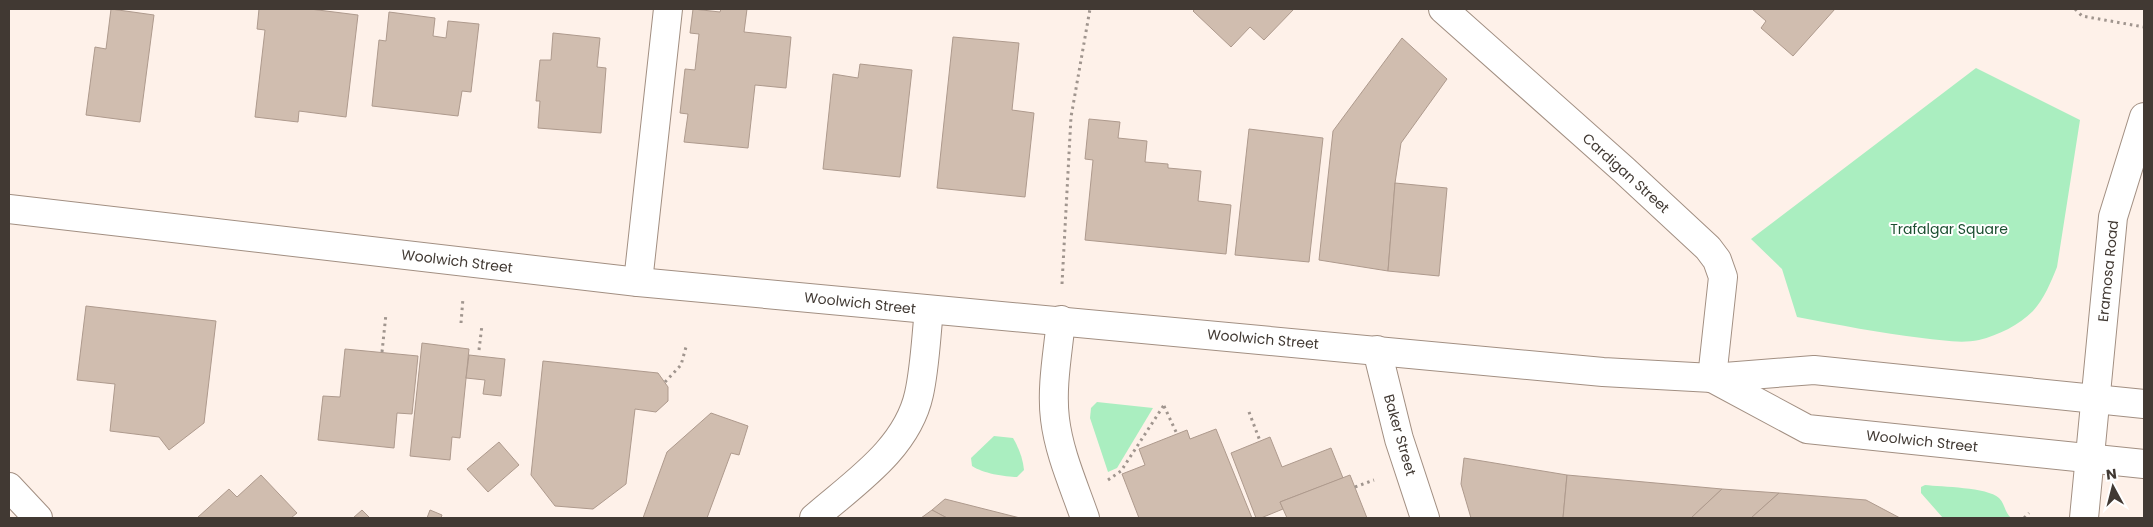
<svg xmlns="http://www.w3.org/2000/svg" width="2153" height="527" viewBox="0 0 2153 527" font-family="Poppins,sans-serif">
	<style>
		.green { fill: #aaeec0 }
		.building { fill: #d0bdaf; stroke: #ae9a8d }
		.lines { fill: none; stroke-linecap: round; stroke-linejoin: round }
		.minor-casing { stroke: #a28f82; stroke-width: 30 }
		.major-casing { stroke: #a28f82; stroke-width: 30 }
		.path { stroke: #a0958e; stroke-width: 3; stroke-dasharray: 2.5 4; stroke-linecap: butt }
		.minor { stroke: #fff; stroke-width: 28 }
		.major { stroke: #fff; stroke-width: 28 }
		.labels { text-anchor: middle; stroke-width: 4; stroke-linejoin: round; paint-order: stroke }
		.street-label { font-size: 14px; fill: #413933; stroke: #fff }
		.park-label { font-size: 14px; fill: #1b4f30; stroke: #fff }
	</style>
	<rect width="100%" height="100%" fill="#fef1e9"/>
	<g class="green">
		<path d="M 1976,68 L 2080,120 L 2057,267 C 2051,282 2044,299 2033,311 C 2019,325 1999,335 1979,340 C 1961,344 1941,340 1922,338 C 1880,333 1839,325 1797,317 L 1782,269 L 1751,239 Z"/>
		<path d="M 1097,402 L 1153,408 L 1117,468 L 1108,472 L 1090,418 L 1091,408 Z"/>
		<path d="M 994,436 L 1013,438 C 1019,448 1023,459 1024,470 L 1017,477 C 1005,477 982,473 972,466 L 971,458 Z"/>
		<path d="M 1925,485 C 1942,487 1987,487 1999,498 C 2005,504 2004,511 2011,518 L 1943,518 L 1921,493 L 1921,487 Z"/>
	</g>
	<g class="building">
		<path d="M 111,9 L 154,15 L 140,122 L 86,115 L 95,47 L 106,49 Z"/>
		<path d="M 259,9 L 310,9 L 358,15 L 346,117 L 299,111 L 298,122 L 255,117 L 265,30 L 257,29 Z"/>
		<path d="M 693,9 L 720,12 L 721,9 L 747,9 L 744,32 L 791,37 L 786,88 L 755,85 L 748,148 L 684,142 L 688,114 L 680,113 L 685,69 L 695,70 L 699,34 L 690,33 Z"/>
		<path d="M 1195,9 L 1294,9 L 1264,40 L 1250,27 L 1231,47 L 1193,11 Z"/>
		<path d="M 1752,9 L 1835,9 L 1793,56 L 1761,28 L 1766,21 Z"/>
		<path d="M 389,12 L 435,18 L 433,36 L 446,38 L 448,21 L 479,24 L 471,92 L 462,91 L 458,116 L 372,106 L 379,40 L 386,41 Z"/>
		<path d="M 553,33 L 600,38 L 597,67 L 606,68 L 601,133 L 538,128 L 540,101 L 536,101 L 540,60 L 551,60 Z"/>
		<path d="M 953,37 L 1019,43 L 1012,110 L 1034,113 L 1025,197 L 937,188 Z"/>
		<path d="M 1402,38 L 1447,79 L 1401,143 L 1395,183 L 1388,271 L 1319,260 L 1333,131 Z"/>
		<path d="M 860,64 L 912,70 L 900,177 L 823,169 L 833,74 L 858,78 Z"/>
		<path d="M 1089,119 L 1120,122 L 1118,138 L 1147,141 L 1145,162 L 1168,164 L 1168,168 L 1201,171 L 1198,201 L 1231,205 L 1226,254 L 1085,240 L 1093,160 L 1085,159 Z"/>
		<path d="M 1249,129 L 1323,138 L 1309,262 L 1235,255 Z"/>
		<path d="M 1395,183 L 1447,188 L 1439,276 L 1388,271 Z"/>
		<path d="M 86,306 L 216,321 L 204,423 L 169,450 L 159,437 L 110,431 L 115,384 L 77,380 Z"/>
		<path d="M 422,343 L 469,349 L 460,438 L 452,437 L 450,460 L 410,456 Z"/>
		<path d="M 345,349 L 418,356 L 412,414 L 397,413 L 394,448 L 318,440 L 323,396 L 340,397 Z"/>
		<path d="M 469,355 L 505,359 L 501,396 L 483,394 L 485,380 L 466,378 Z"/>
		<path d="M 543,361 L 658,373 L 668,387 L 668,401 L 656,412 L 635,409 L 626,484 L 593,509 L 555,506 L 531,475 Z"/>
		<path d="M 711,413 L 748,426 L 739,455 L 731,453 L 707,518 L 643,518 L 667,452 Z"/>
		<path d="M 1216,429 L 1252,518 L 1139,518 L 1122,474 L 1145,465 L 1139,449 L 1187,430 L 1190,439 Z"/>
		<path d="M 1270,437 L 1282,467 L 1331,448 L 1343,478 L 1280,502 L 1283,509 L 1261,518 L 1256,518 L 1231,453 Z"/>
		<path d="M 499,442 L 519,465 L 488,492 L 467,469 Z"/>
		<path d="M 1464,458 L 1567,475 L 1563,518 L 1471,518 L 1461,484 Z"/>
		<path d="M 261,475 L 297,513 L 291,518 L 197,518 L 229,489 L 237,497 Z"/>
		<path d="M 1350,475 L 1367,518 L 1287,518 L 1280,502 Z"/>
		<path d="M 1567,475 L 1722,489 L 1691,518 L 1563,518 Z"/>
		<path d="M 1722,489 L 1779,493 L 1751,518 L 1691,518 Z"/>
		<path d="M 1779,493 L 1866,500 L 1900,518 L 1751,518 Z"/>
		<path d="M 945,499 L 1020,518 L 947,518 L 932,510 Z"/>
		<path d="M 362,510 L 370,518 L 353,518 Z"/>
		<path d="M 430,510 L 442,515 L 441,518 L 427,518 Z"/>
		<path d="M 932,510 L 947,518 L 921,518 Z"/>
	</g>
	<g class="lines">
		<defs>
			<g id="minor">
				<path d="M 1443,9 L 1624,170 L 1708,248 L 1717,260 L 1723,277 L 1712,378"/>
				<path d="M 638,282 L 668,9"/>
				<path d="M 1061,320 C 1058,352 1051,387 1055,419 C 1059,453 1074,486 1085,518"/>
				<path d="M 1377,350 L 1399,439 L 1425,518"/>
				<path d="M 814,518 C 854,483 907,449 919,394 C 925,367 926,337 929,310"/>
			</g>
			<g id="major">
				<path d="M 9,209 L 638,282 L 1603,372 L 1712,378 L 1814,370 L 2144,404"/>
				<path d="M 1712,378 L 1807,429 L 2144,464"/>
				<path d="M 9,487 L 38,518"/>
				<path d="M 2084,518 L 2113,217 L 2144,117"/>
			</g>
		</defs>
		<use href="#minor" class="minor-casing"/>
		<use href="#major" class="major-casing"/>
		<g class="path">
			<path d="M 2075,9 L 2082,16 L 2144,27"/>
			<path d="M 1062,284 L 1071,117 L 1090,9"/>
			<path d="M 461,323 L 463,298"/>
			<path d="M 479,350 L 482,325"/>
			<path d="M 382,352 L 386,314"/>
			<path d="M 665,382 L 681,365 L 686,347"/>
			<path d="M 1164,406 L 1177,434"/>
			<path d="M 1249,412 L 1260,441"/>
			<path d="M 1108,480 L 1121,471 L 1164,405"/>
			<path d="M 1355,487 L 1374,480"/>
			<path d="M 2024,518 L 2029,513"/>
		</g>
		<use href="#minor" class="minor"/>
		<use href="#major" class="major"/>
	</g>
	<g class="labels">
		<g class="street-label">
			<text transform="translate(1626 173) rotate(42)" y="5">Cardigan Street</text>
			<text transform="translate(457 261) rotate(7)" y="5">Woolwich Street</text>
			<text transform="translate(2108 271) rotate(-84)" y="5">Eramosa Road</text>
			<text transform="translate(860 303) rotate(6)" y="5">Woolwich Street</text>
			<text transform="translate(1263 339) rotate(5)" y="5">Woolwich Street</text>
			<text transform="translate(1400 435) rotate(74)" y="5">Baker Street</text>
			<text transform="translate(1922 441) rotate(6)" y="5">Woolwich Street</text>
		</g>
		<g class="park-label">
			<text x="1949" y="234">Trafalgar Square</text>
		</g>
	</g>
	<rect width="2153" height="527" fill="none" stroke="#413933" stroke-width="20"/>
	<g transform="translate(2113 487) rotate(353)" stroke="#ffffff" stroke-width="4" paint-order="stroke">
	<path d="M0-4L9 19L0 12L-9 19Z" fill="#413933"/>
	<text y="-8" font-size="14" font-weight="bold" text-anchor="middle" fill="#413933">N</text>
	</g>
</svg>
